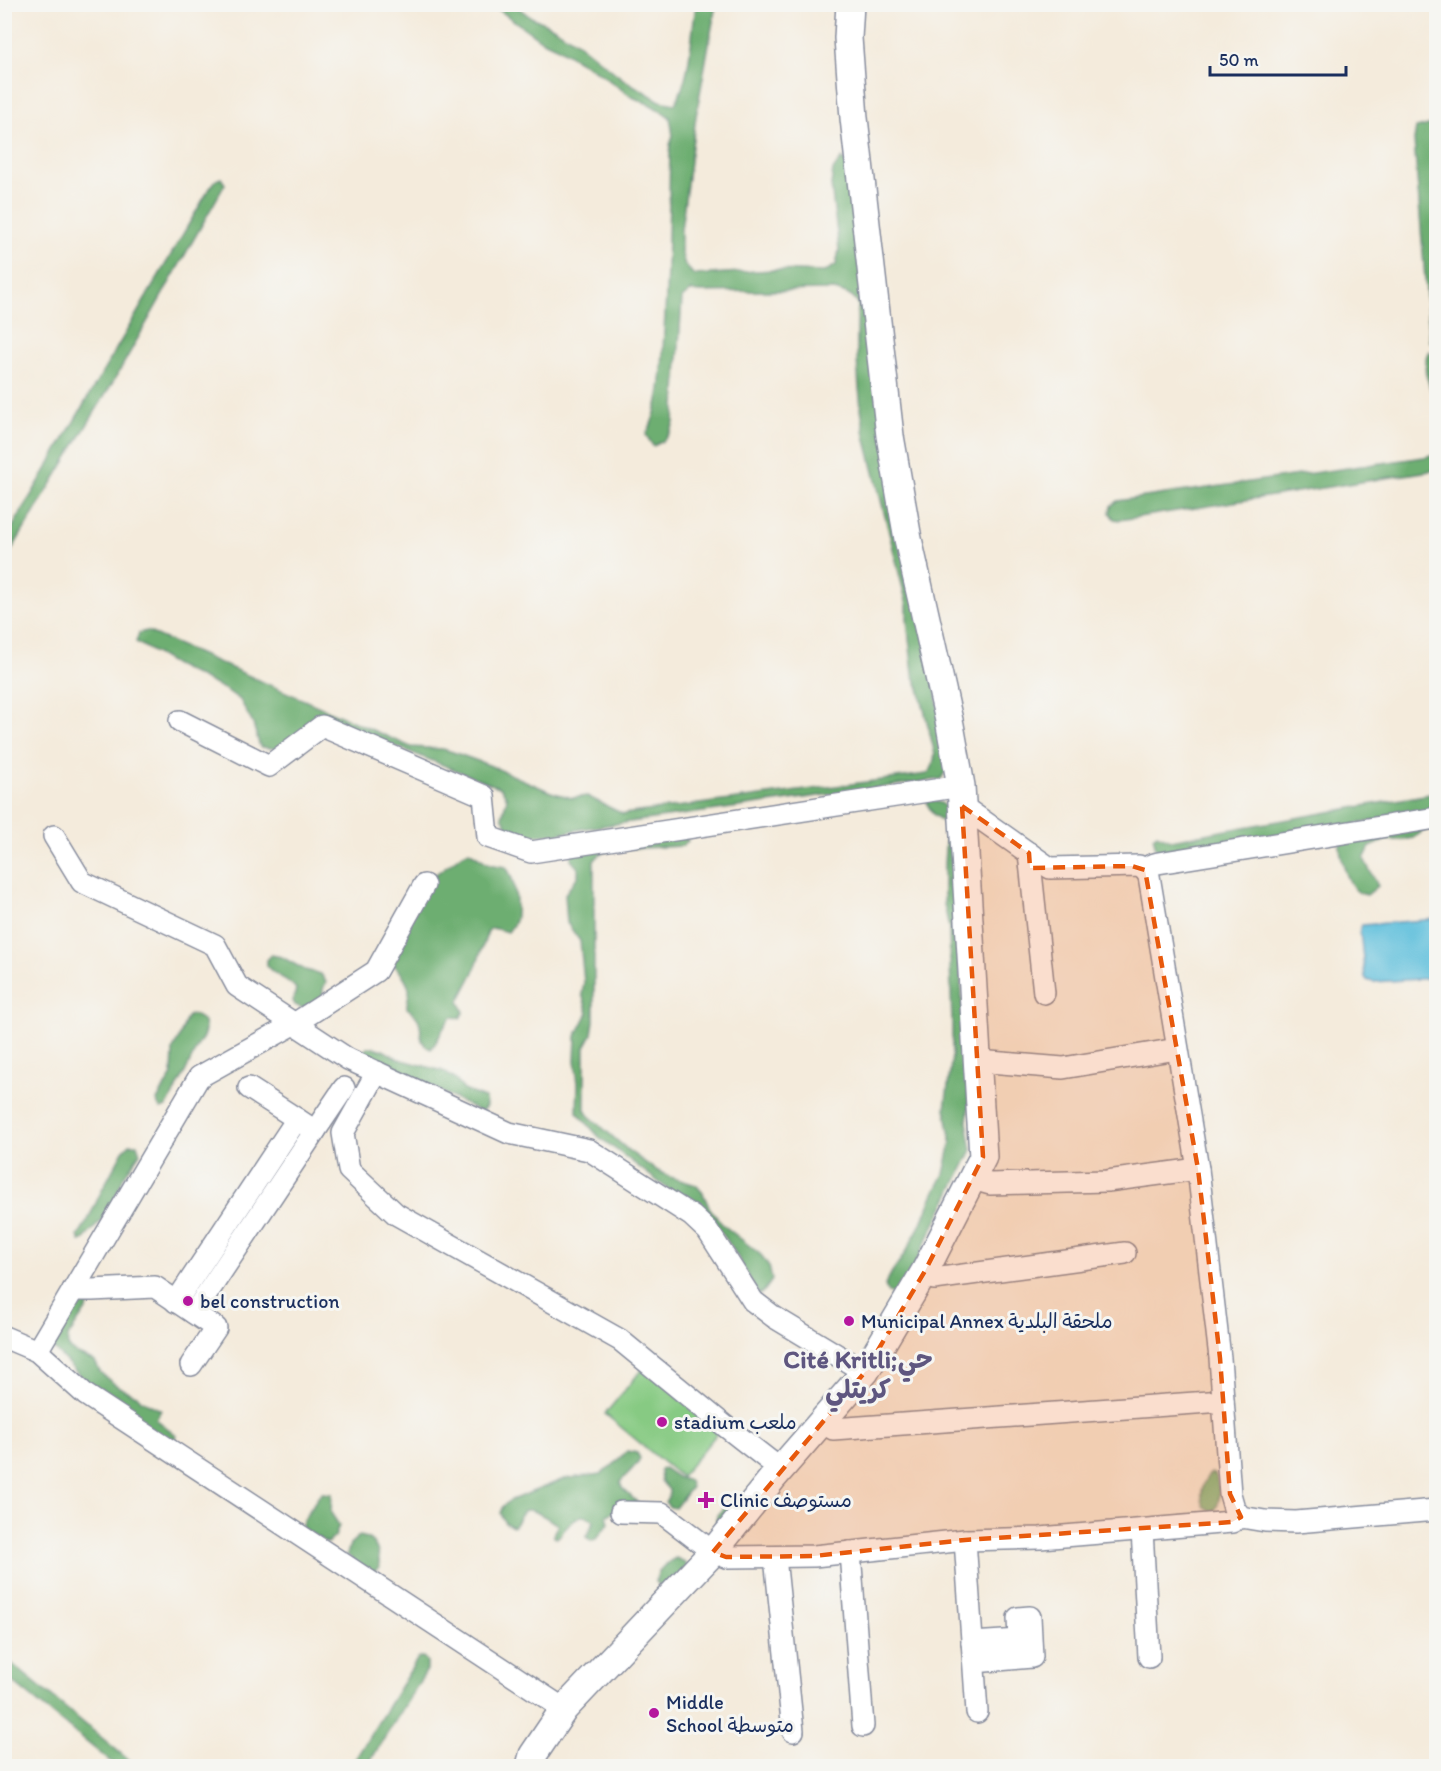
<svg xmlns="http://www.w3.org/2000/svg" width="1441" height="1771" viewBox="0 0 1441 1771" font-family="Itim,'Playpen Sans Arabic',sans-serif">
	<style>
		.green { fill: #87ca83; stroke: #517c70; stroke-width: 1.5 }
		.forest { fill: #6dae71; stroke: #446e68; stroke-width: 1.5 }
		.water { fill: #5ebfdc; stroke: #3c779d; stroke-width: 1.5 }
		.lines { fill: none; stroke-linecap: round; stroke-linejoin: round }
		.minor-casing { stroke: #888d9d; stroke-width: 24 }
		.tertiary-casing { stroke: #888d9d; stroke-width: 30 }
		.minor { stroke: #fff; stroke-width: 21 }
		.tertiary { stroke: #fff; stroke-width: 27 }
		.marked { fill: #e8590c; fill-opacity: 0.2; stroke: #e8590c; stroke-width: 4.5; stroke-dasharray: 12 8; stroke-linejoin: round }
		.poi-dot { fill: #b5179e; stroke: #f6f6f2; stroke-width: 2 }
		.labels { text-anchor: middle; stroke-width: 6; stroke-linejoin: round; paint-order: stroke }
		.poi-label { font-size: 20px; fill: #1b2f5e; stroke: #f6f6f2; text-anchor: start }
		.district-label { font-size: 26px; font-weight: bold; fill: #5f5780; stroke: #f6f6f2 }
	</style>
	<rect width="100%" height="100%" fill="#f6f6f2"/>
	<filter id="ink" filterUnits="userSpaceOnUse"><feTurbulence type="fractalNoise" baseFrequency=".0167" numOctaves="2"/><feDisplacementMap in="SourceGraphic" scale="12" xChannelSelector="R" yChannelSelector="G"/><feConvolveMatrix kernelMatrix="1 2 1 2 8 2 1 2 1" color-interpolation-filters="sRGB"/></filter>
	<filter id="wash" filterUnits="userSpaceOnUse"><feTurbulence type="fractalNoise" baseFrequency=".008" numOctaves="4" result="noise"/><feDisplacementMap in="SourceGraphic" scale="24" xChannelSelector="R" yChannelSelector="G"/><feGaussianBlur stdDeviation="1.35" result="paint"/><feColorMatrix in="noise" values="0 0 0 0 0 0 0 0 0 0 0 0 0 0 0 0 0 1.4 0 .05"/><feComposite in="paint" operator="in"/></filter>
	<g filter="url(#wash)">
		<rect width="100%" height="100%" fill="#f4ebdc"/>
		<path class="green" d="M 644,1367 L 720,1430 L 681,1477 L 605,1414 Z"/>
		<g class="forest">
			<path d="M 492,5 L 515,5 L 529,16 L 553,27 L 578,43 L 623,79 L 660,101 L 675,104 C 691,77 691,35 696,5 L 716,5 L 696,116 L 681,230 L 681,252 L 685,265 L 694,275 L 773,270 L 824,272 L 836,265 L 839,250 L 831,185 L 833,170 L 842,158 L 850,168 L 948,767 L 941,779 L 587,828 L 557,834 L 526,836 L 511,832 L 502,817 L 507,798 L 501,788 L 324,718 L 280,749 L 260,747 L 253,724 L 240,700 L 226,690 L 175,665 L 136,642 L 139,633 L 147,631 L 411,747 L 443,749 L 453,752 L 489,765 L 551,792 L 572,798 L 587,796 L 623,814 L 927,774 L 932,768 L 935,755 L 919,688 L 913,674 L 907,620 L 907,605 L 865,436 C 858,393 855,349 858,305 C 854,295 844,293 834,290 L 700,292 L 690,291 L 682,298 L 674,423 C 669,436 666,441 653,446 L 646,435 C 663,404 662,365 664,331 C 668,269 669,207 670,145 L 673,136 L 670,117 L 651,105 L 632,97 L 599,73 L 556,47 L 541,40 Z"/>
			<path d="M 1436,123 L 1436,137 L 1434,138 L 1436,170 L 1436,344 L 1430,342 L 1414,140 L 1416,128 Z"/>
			<path d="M 221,178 L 225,184 L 116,377 L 5,561 L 5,540 L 208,191 L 216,180 Z"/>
			<path d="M 1429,351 L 1436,358 L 1436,405 C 1431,390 1420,365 1429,351 Z"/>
			<path d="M 1436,454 L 1436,470 L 1120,520 L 1114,519 L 1110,513 L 1111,506 L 1117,501 L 1424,457 Z"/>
			<path d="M 1436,793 L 1436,811 L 1165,855 C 1152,849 1157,847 1153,837 L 1157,834 L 1171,840 Z"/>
			<path d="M 930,800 L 941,803 L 950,810 L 969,1105 L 967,1122 L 972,1150 L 904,1286 L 895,1293 L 888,1293 L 885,1285 L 892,1272 L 904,1255 L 924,1218 L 933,1195 L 944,1174 L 951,1142 L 945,1108 L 952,1056 L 952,1025 L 949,928 L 944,904 L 944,865 L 946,833 L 942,821 L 933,814 L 926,802 Z"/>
			<path d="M 1436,828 L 1423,831 L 1414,838 L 1401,840 L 1386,840 L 1370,847 L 1364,859 L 1378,886 L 1367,895 C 1364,894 1361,894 1358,892 C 1347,885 1339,853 1340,841 Z"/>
			<path d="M 684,835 L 688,841 L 683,846 L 617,849 L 601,853 L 594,861 L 594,1021 L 592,1034 L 585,1047 L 585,1110 L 588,1115 L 629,1151 L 656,1170 L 670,1177 L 696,1185 L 703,1193 L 709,1207 L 722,1224 L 761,1255 L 769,1266 L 772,1280 L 765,1290 L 759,1295 C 744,1270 733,1244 713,1223 L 599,1137 L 577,1112 L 578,1083 L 575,1061 L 576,1036 L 588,1013 L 582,994 L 584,982 L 580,941 L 567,923 L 565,894 L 578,876 L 578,868 L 571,860 L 572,853 Z"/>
			<path d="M 469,851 L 489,864 L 506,867 C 515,879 517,900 516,915 C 516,922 512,927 508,932 L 492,928 L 488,931 L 474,972 L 459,1001 L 464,1012 L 460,1018 L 452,1017 C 442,1026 440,1039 431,1049 C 416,1043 424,1030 418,1019 C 416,1015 411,1011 407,1008 C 406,1001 410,995 409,989 C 407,977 397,969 390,960 L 432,877 L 460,856 Z"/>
			<path d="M 271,955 L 282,957 L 305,970 L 321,974 L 326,982 L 323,989 L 323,998 L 302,1008 L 295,1005 L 293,1001 L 296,989 C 289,978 275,977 267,966 L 267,960 Z"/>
			<path d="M 192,1014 L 203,1020 C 205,1025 206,1029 204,1034 C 203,1039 199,1042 197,1047 C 188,1067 178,1088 166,1107 L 161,1109 L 158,1105 L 157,1100 L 172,1075 L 173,1049 L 179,1038 L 187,1017 Z"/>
			<path d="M 373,1047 L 383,1050 L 399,1059 L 443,1071 L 455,1079 L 464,1090 L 485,1098 L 486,1106 L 481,1112 L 407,1074 L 364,1059 L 363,1052 L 367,1048 Z"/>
			<path d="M 130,1144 L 137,1144 L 140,1153 L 124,1176 L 112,1205 L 102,1220 L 83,1240 L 80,1241 L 78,1236 L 88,1220 L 102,1190 L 123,1151 Z"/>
			<path d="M 81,1298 L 90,1300 L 88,1307 L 69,1335 C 61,1353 84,1355 94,1361 C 98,1364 98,1370 101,1373 C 110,1382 125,1392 137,1395 L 141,1400 L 161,1410 L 156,1419 L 176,1435 L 173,1444 L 112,1403 L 85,1381 L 53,1348 C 55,1332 71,1311 81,1298 Z"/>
			<path d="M 627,1451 L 637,1453 L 640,1458 C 638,1465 625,1476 620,1482 L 622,1488 L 637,1502 L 607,1515 L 609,1523 L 596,1539 L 592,1541 L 586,1537 L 594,1521 C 578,1506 567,1529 557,1538 L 554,1537 L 554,1532 L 558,1525 C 551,1521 531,1506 524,1511 C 519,1515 518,1522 513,1527 L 505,1523 L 500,1513 L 503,1506 L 509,1501 L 564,1479 L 600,1474 L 610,1468 Z"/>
			<path d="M 664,1468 L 677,1477 L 689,1481 L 691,1487 L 675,1508 L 670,1507 L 665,1502 L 669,1496 L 669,1490 L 661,1481 L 660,1470 Z"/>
			<path d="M 1211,1473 L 1216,1475 C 1219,1487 1222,1501 1215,1510 L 1210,1511 L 1205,1508 C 1199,1497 1201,1481 1211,1473 Z"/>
			<path d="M 322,1493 L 332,1494 L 331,1513 L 339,1525 L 335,1537 L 327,1543 L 301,1528 C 302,1521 317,1497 322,1493 Z"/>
			<path d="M 731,1501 L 738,1503 L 718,1524 L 716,1520 L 717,1515 Z"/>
			<path d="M 359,1536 C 376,1538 380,1552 379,1568 L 370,1573 L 347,1555 L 350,1544 Z"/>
			<path d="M 676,1558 L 684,1562 L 687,1566 L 668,1587 L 661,1587 L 656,1582 C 656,1570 666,1563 676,1558 Z"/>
			<path d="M 423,1657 L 427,1661 L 427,1670 L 367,1766 L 351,1766 L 418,1658 Z"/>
			<path d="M 5,1658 L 136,1766 L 116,1766 L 5,1676 Z"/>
		</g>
		<path class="water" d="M 1436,919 L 1436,978 L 1373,982 L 1367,980 L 1365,977 L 1360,930 L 1362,925 Z"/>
	</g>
	<g filter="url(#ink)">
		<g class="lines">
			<defs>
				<g id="minor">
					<path d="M 180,721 L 269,766 L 322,726 L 484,796 L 488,837 L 531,852 L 961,786"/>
					<path d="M 962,806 L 1050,868 L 1139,866 L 1145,870 L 1149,876 L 1198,1169 L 1220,1358 L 1230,1494 L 1234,1508 L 1241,1517 L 1265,1521 L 1296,1522 L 1436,1510"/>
					<path d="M 54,836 L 82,882 L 215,945 L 237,986 L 348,1059 L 509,1133 L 589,1150 L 692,1216 L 708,1231 L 753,1301 L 774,1317 L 865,1372"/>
					<path d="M 1029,853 L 1044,993"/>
					<path d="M 1145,870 L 1151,865 L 1158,863 L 1436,818"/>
					<path d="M 977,1061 L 1063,1068 L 1177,1049"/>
					<path d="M 377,1072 L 343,1133 L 349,1170 L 396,1214 L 620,1340 L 725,1426 L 780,1469"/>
					<path d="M 249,1088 L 297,1119"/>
					<path d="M 972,1179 L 990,1184 L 1107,1181 L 1198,1169"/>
					<path d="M 923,1274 L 934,1279 L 1125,1253"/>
					<path d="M 73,1290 L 92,1290 L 155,1287 L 216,1328 L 191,1365"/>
					<path d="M 176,1302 L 297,1119 L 315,1131 L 344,1088"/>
					<path d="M 194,1313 L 315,1131"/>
					<path d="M 4,1337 L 37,1351 L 86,1395 L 564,1709"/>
					<path d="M 37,1351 L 199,1077 L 294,1024 L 376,971 L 424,885"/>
					<path d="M 822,1421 L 833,1429 L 1223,1401"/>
					<path d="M 621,1512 L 662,1513 L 713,1552 L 726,1557 L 814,1556 L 965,1540 L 1040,1538 L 1232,1522 L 1241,1517"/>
					<path d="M 1142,1530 L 1149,1657"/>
					<path d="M 965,1540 L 977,1712"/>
					<path d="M 850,1552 L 863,1726"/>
					<path d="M 775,1557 L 793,1731"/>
					<path d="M 972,1643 L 1019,1640 L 1018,1618 L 1030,1617 L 1032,1657 L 974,1662"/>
				</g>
				<path id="tertiary" d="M 530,1766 L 533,1755 L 564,1709 L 713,1552 L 772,1479 L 865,1372 L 925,1271 L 983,1157 L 961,786 L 950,725 L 908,539 L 890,436 L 854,118 L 848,38 L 850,4"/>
			</defs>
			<use href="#minor" class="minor-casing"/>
			<use href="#tertiary" class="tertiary-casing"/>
			<use href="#minor" class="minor"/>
			<use href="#tertiary" class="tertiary"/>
		</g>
	</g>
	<path class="marked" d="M 962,806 L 1029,853 L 1030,868 L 1132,866 L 1145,870 L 1198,1169 L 1220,1358 L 1230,1494 L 1241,1517 L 1232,1522 L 965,1540 L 814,1556 L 726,1557 L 713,1552 L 865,1372 L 925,1271 L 983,1157 Z"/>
	<g class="poi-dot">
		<circle cx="188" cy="1301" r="6"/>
		<circle cx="849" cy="1321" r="6"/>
		<circle cx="662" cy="1422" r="6"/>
		<path d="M703 1491h6v6h6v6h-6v6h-6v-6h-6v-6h6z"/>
		<circle cx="654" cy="1713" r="6"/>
	</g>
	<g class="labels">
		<g class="poi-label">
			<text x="200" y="1308">bel construction</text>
			<text x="861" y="1328">Municipal Annex ملحقة البلدية</text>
			<text x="674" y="1429">stadium ملعب</text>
			<text x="720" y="1507">Clinic مستوصف</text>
			<text x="666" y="1709">Middle<tspan x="666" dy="23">School متوسطة</tspan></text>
		</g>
		<g class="district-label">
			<text x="858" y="1368">Cité Kritli;حي<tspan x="858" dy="30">كريتلي</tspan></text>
		</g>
	</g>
	<rect width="1441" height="1771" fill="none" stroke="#f6f6f2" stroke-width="24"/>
	<path d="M1210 66v9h136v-9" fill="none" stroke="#1b2f5e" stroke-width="3"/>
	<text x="1219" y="66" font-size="18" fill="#1b2f5e" stroke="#f6f6f2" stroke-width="4.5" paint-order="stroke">50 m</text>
</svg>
